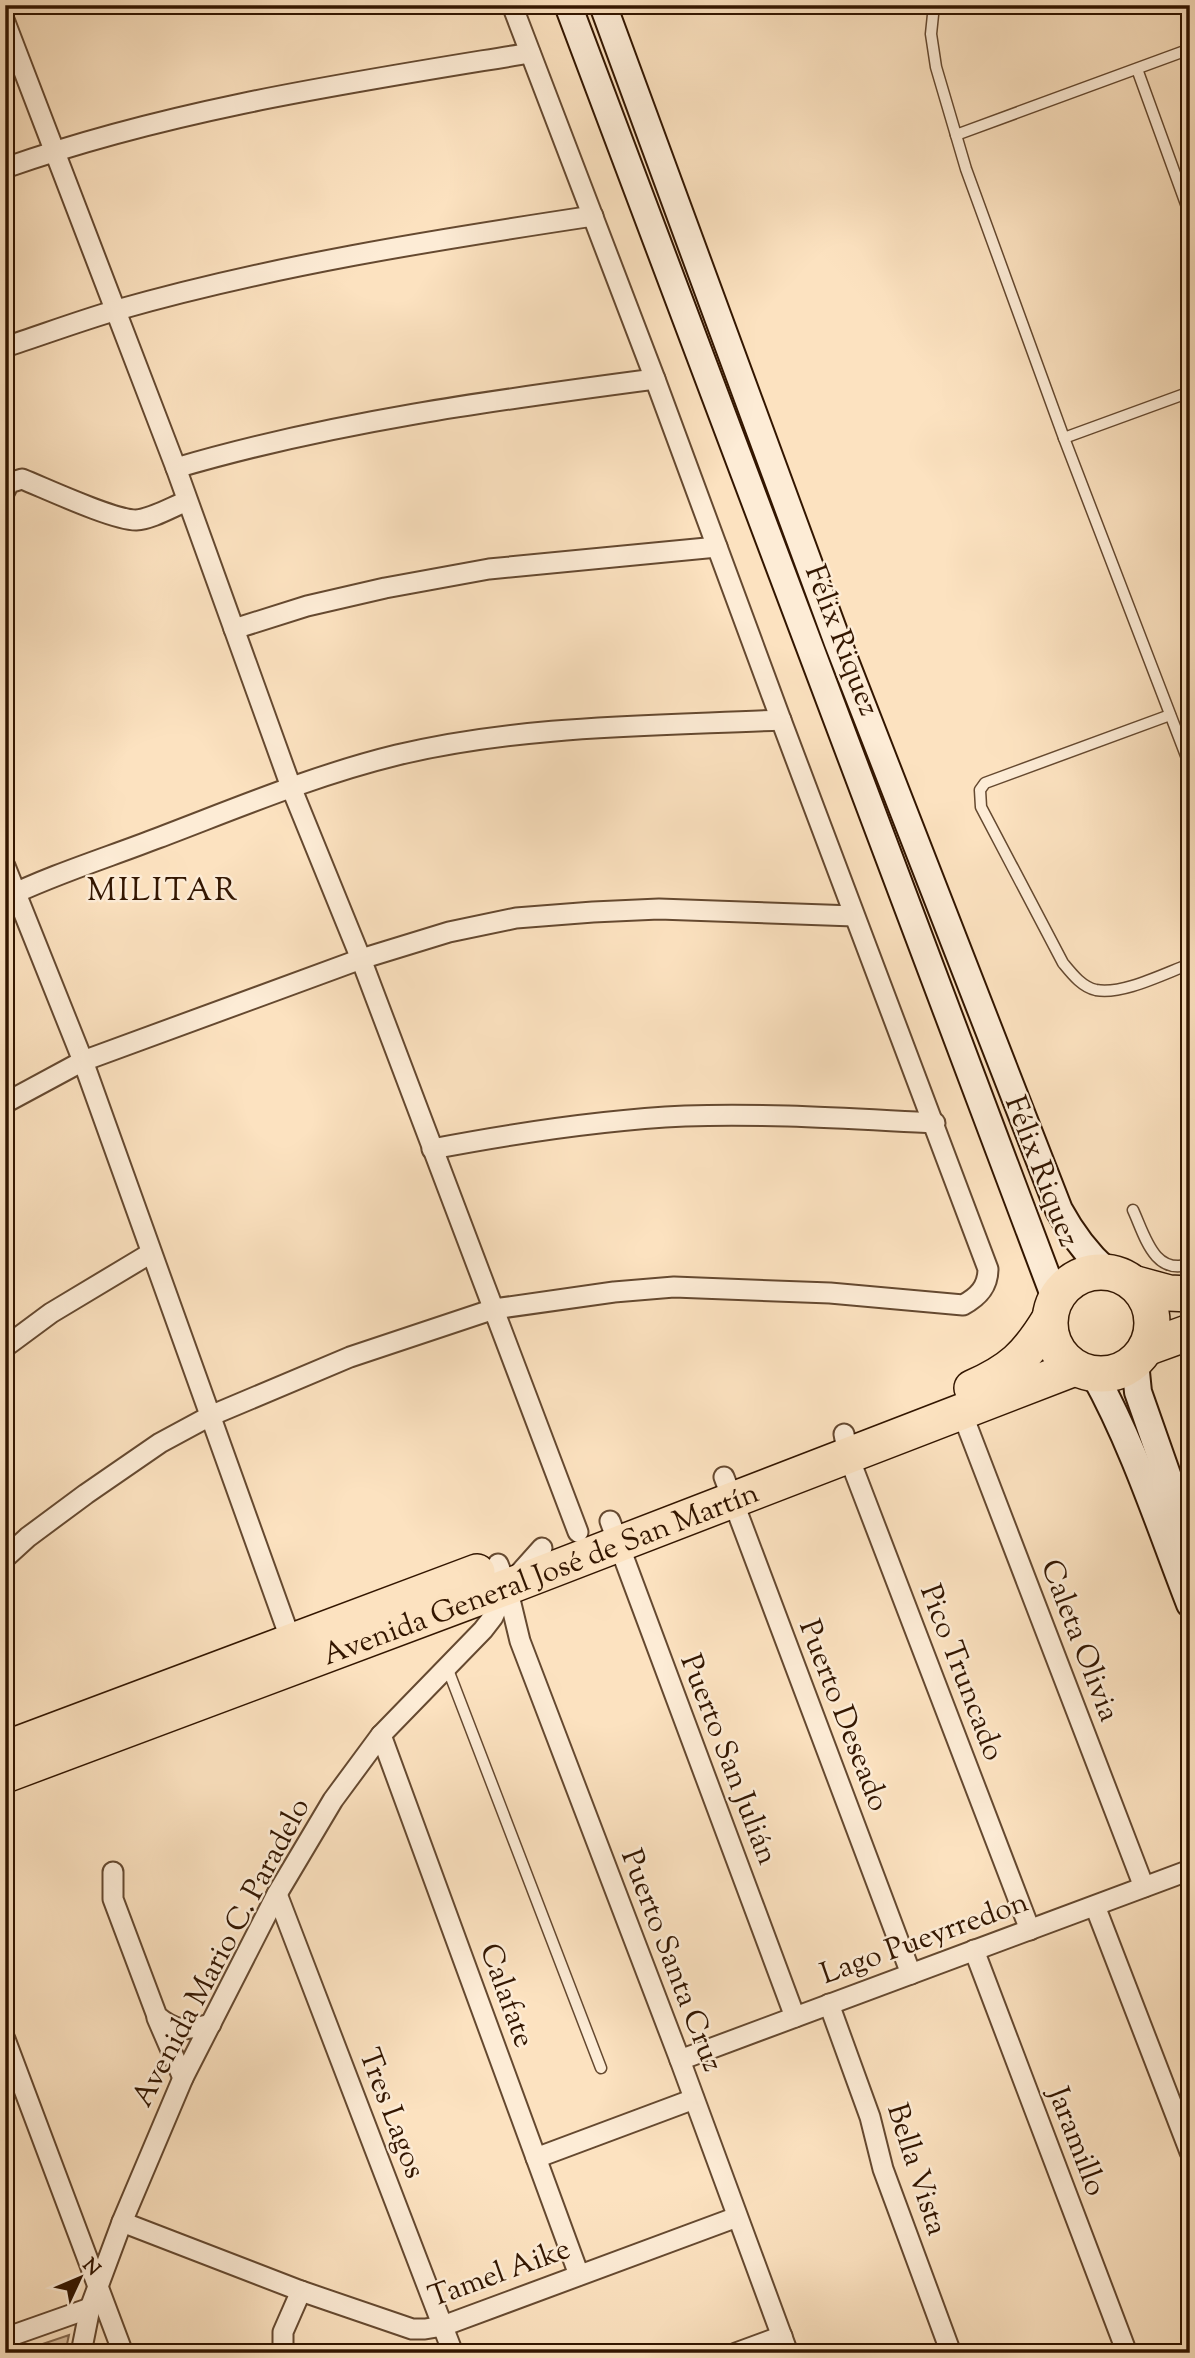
<svg xmlns="http://www.w3.org/2000/svg" width="1195" height="2358" viewBox="0 0 1195 2358" font-family="'Sorts Mill Goudy',serif">
	<style>
		.grass { fill: url(#grass-tufts); stroke: #866a50; stroke-width: 2 }
		.lines { fill: none; stroke-linecap: round; stroke-linejoin: round }
		.lane-casing { stroke: #654930; stroke-width: 13 }
		.street-casing { stroke: #654930; stroke-width: 23 }
		.secondary-casing { stroke: #331600; stroke-width: 30 }
		.highway-casing { stroke: #331600; stroke-width: 38 }
		.lane { stroke: #fdecd6; stroke-width: 10 }
		.street { stroke: #fdecd6; stroke-width: 19 }
		.secondary { stroke: #fdecd6; stroke-width: 26 }
		.highway { stroke: #fce2c0; stroke-width: 35 }
		.labels { text-anchor: middle; stroke-width: 5; stroke-linejoin: round; paint-order: stroke }
		.street-label { font-size: 30px; fill: #331600; stroke: #fdecd6 }
		.neighbourhood-label { font-size: 32px; letter-spacing: 2px; fill: #331600; stroke: #fdecd6 }
	</style>
	<defs>
		<pattern id="grass-tufts" width="24" height="20" patternUnits="userSpaceOnUse" patternTransform="scale(1.75)"><rect width="24" height="20" fill="#dabf9f"/><path d="M3 7l-1-3M5 7V3M7 7l1-3M15 17l-1-3M17 17v-4M19 17l1-3" fill="none" stroke="#bca387"/></pattern>
	</defs>
	<rect width="100%" height="100%" fill="#fce2c0"/>
	<filter id="stains"><feTurbulence type="fractalNoise" baseFrequency=".00286" numOctaves="4"/><feColorMatrix values="0 0 0 0 .2 0 0 0 0 .09 0 0 0 0 .02 0 0 0 .5 -.17"/></filter>
	<radialGradient id="worn" r=".72"><stop offset=".6" stop-color="#630" stop-opacity="0"/><stop offset="1" stop-color="#630" stop-opacity=".3"/></radialGradient>
	<path class="grass" d="M 69,2335 L 65,2353 L 16,2353 Z"/>
	<g class="lines">
		<defs>
			<g id="lane">
				<path d="M 934,5 L 931,34 L 936,67 L 966,169 L 1064,438 L 1190,766"/>
				<path d="M 1137,69 L 1190,215"/>
				<path d="M 956,135 L 1190,49"/>
				<path d="M 1064,438 L 1190,392"/>
				<path d="M 1170,715 L 985,783 L 980,790 L 981,807 L 1063,963 C 1072,974 1082,987 1096,990 C 1123,995 1165,973 1190,964"/>
				<path d="M 1133,1210 C 1145,1236 1154,1276 1190,1264"/>
				<path d="M 447,1667 L 601,2068"/>
			</g>
			<g id="street">
				<path d="M 5,22 L 176,468 L 291,787 L 361,959 L 578,1532"/>
				<path d="M 5,168 C 175,108 354,82 530,53"/>
				<path d="M 5,347 C 42,335 79,321 117,310 C 271,266 434,240 593,216"/>
				<path d="M 176,468 C 332,422 495,400 655,379"/>
				<path d="M 5,491 L 9,483 L 22,479 C 47,489 113,520 136,520 C 152,519 172,507 187,501"/>
				<path d="M 234,629 L 307,606 L 385,588 L 489,569 L 717,547"/>
				<path d="M 5,866 L 83,1061 L 294,1649"/>
				<path d="M 5,898 C 51,875 109,857 158,838 C 237,808 315,775 397,755 C 522,725 654,726 781,720"/>
				<path d="M 5,1103 L 83,1061 L 361,959 L 449,932 L 516,918 L 593,912 L 659,909 L 854,916"/>
				<path d="M 432,1149 C 516,1133 600,1120 685,1116 C 768,1113 852,1119 935,1123"/>
				<path d="M 5,1347 L 51,1313 L 151,1253"/>
				<path d="M 962,1413 L 1144,1887"/>
				<path d="M 844,1434 L 848,1455 L 1030,1930"/>
				<path d="M 724,1477 L 911,1974"/>
				<path d="M 610,1521 L 795,2017"/>
				<path d="M 5,1558 L 28,1537 L 86,1494 L 160,1443 L 210,1416 L 350,1357 L 494,1309 L 614,1292 L 674,1287 L 830,1293 L 963,1305 C 978,1297 988,1287 988,1269 L 781,720 L 655,379 L 512,5"/>
				<path d="M 498,1564 L 507,1587 L 520,1641 L 680,2060 L 788,2353"/>
				<path d="M 381,1735 L 579,2275"/>
				<path d="M 113,1872 L 113,1899 L 157,2016 C 177,2033 187,2030 211,2024"/>
				<path d="M 277,1894 L 453,2353"/>
				<path d="M 1095,1906 L 1190,2152"/>
				<path d="M 974,1950 L 1127,2353"/>
				<path d="M 829,2004 L 870,2117 L 883,2169 L 951,2353"/>
				<path d="M 157,2018 L 183,2078"/>
				<path d="M 5,2039 L 123,2353"/>
				<path d="M 680,2060 L 1190,1870"/>
				<path d="M 536,2158 L 694,2099"/>
				<path d="M 122,2222 L 301,2291 L 412,2329 L 425,2329 L 443,2326 L 737,2217"/>
				<path d="M 5,2338 L 90,2308"/>
				<path d="M 81,2353 L 90,2308 L 122,2222 L 183,2078 L 277,1894 L 333,1800 L 381,1735 L 483,1630 L 493,1617 L 507,1587 L 542,1548"/>
				<path d="M 283,2353 L 283,2332 L 301,2291"/>
				<path d="M 736,2353 L 782,2336"/>
			</g>
			<g id="secondary">
				<path d="M 568,5 L 1055,1298"/>
				<path d="M 603,5 L 838,643 L 1059,1210 C 1072,1234 1086,1253 1106,1271"/>
				<path d="M 1135,1362 L 1138,1392 L 1190,1540"/>
				<path d="M 1094,1374 C 1134,1446 1160,1527 1190,1604"/>
			</g>
			<g id="highway">
				<circle cx="1101" cy="1323" r="51"/>
				<path d="M 1136,1284 L 1169,1293 L 1190,1294"/>
				<path d="M 1146,1348 L 1190,1332"/>
				<path d="M 972,1388 C 1011,1371 1027,1356 1049,1320"/>
				<path d="M 5,1749 L 477,1572"/>
				<path id="s1" d="M 5,1775 L 507,1587 L 1075,1368"/>
			</g>
		</defs>
		<use href="#lane" class="lane-casing"/>
		<use href="#street" class="street-casing"/>
		<use href="#secondary" class="secondary-casing"/>
		<use href="#highway" class="highway-casing"/>
		<use href="#lane" class="lane"/>
		<use href="#street" class="street"/>
		<use href="#secondary" class="secondary"/>
		<use href="#highway" class="highway"/>
	</g>
	<g class="labels">
		<g class="street-label">
			<text transform="translate(843 640) rotate(69)" y="10">Félix Riquez</text>
			<text transform="translate(1043 1171) rotate(69)" y="10">Félix Riquez</text>
			<text dy="10" stroke="none"><textPath href="#s1" startOffset="572">Avenida General José de San Martín</textPath></text>
			<text transform="translate(1081 1640) rotate(69)" y="10">Caleta Olivia</text>
			<text transform="translate(963 1672) rotate(69)" y="10">Pico Truncado</text>
			<text transform="translate(845 1715) rotate(69)" y="10">Puerto Deseado</text>
			<text transform="translate(730 1759) rotate(69)" y="10">Puerto San Julián</text>
			<text transform="translate(924 1937) rotate(-20)" y="10">Lago Pueyrredon</text>
			<text transform="translate(220 1952) rotate(-62)" y="10">Avenida Mario C. Paradelo</text>
			<text transform="translate(673 1960) rotate(69)" y="10">Puerto Santa Cruz</text>
			<text transform="translate(508 1995) rotate(70)" y="10">Calafate</text>
			<text transform="translate(393 2113) rotate(69)" y="10">Tres Lagos</text>
			<text transform="translate(1078 2141) rotate(69)" y="10">Jaramillo</text>
			<text transform="translate(918 2169) rotate(72)" y="10">Bella Vista</text>
			<text transform="translate(499 2272) rotate(-20)" y="10">Tamel Aike</text>
		</g>
		<g class="neighbourhood-label">
			<text x="163" y="900">MILITAR</text>
		</g>
	</g>
	<rect width="1195" height="2358" fill="none" stroke="#fce2c0" stroke-width="28"/>
	<rect x="7" y="7" width="1181" height="2344" fill="none" stroke="#331600" stroke-width="3.5"/>
	<rect x="14" y="14" width="1167" height="2330" fill="none" stroke="#331600" stroke-width="2"/>
	<g transform="translate(80 2278) rotate(46)" stroke="#fdecd6" stroke-width="5" paint-order="stroke">
	<path d="M0-5L12 26L0 18L-12 26Z" fill="#331600"/>
	<text y="-10" font-size="19" font-weight="bold" text-anchor="middle" fill="#331600">N</text>
	</g>
	<rect width="100%" height="100%" filter="url(#stains)"/>
	<rect width="100%" height="100%" fill="url(#worn)"/>
</svg>
